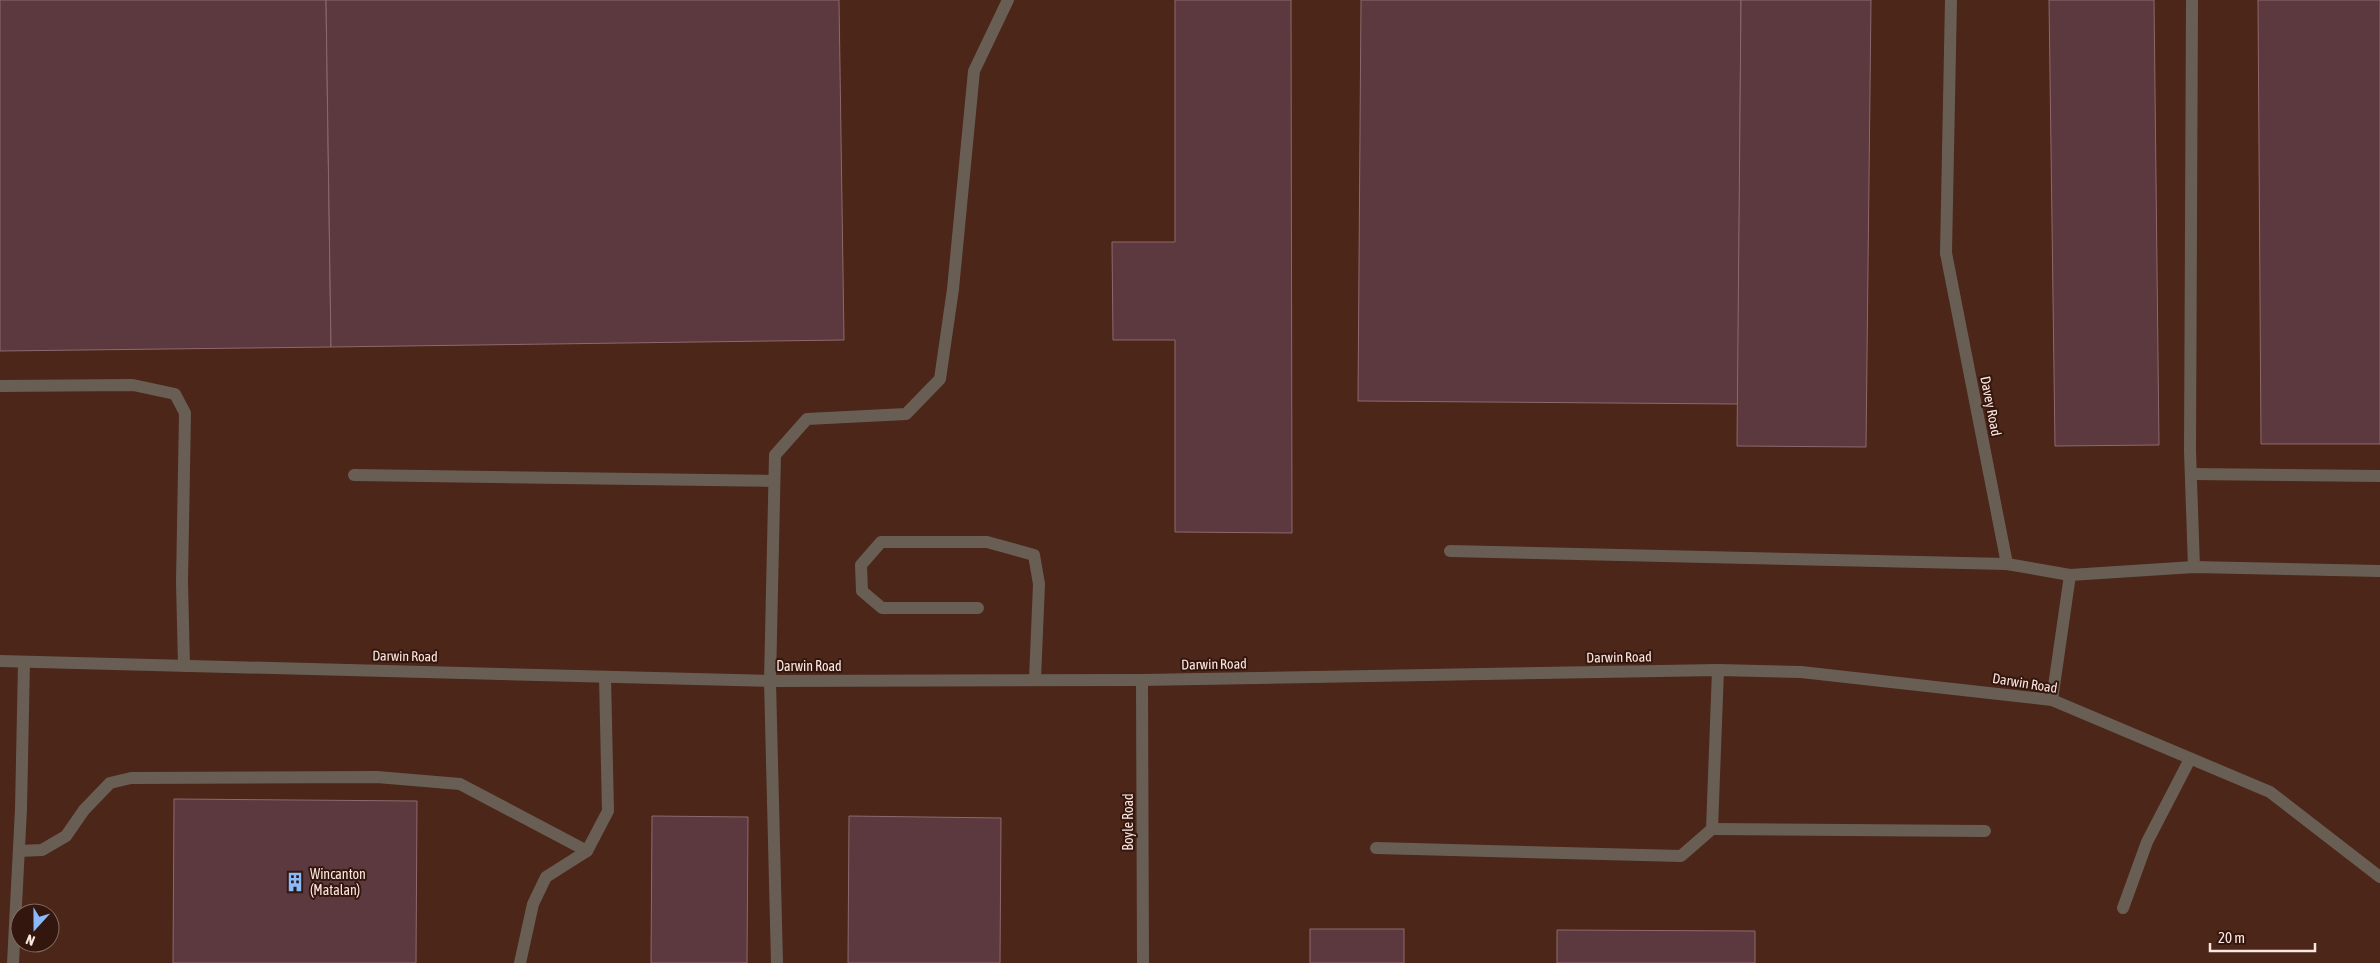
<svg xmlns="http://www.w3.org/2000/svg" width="2380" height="963" viewBox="0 0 2380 963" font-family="'Asap Condensed',sans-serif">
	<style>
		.built { fill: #4b2619; fill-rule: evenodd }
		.building { fill: #5c393e; stroke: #8f686d }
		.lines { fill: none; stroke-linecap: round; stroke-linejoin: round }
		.service { stroke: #695e53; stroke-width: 12 }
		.minor { stroke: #695e53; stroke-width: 12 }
		.labels { text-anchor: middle; stroke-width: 4; stroke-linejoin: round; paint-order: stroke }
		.street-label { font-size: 14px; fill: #fce7e0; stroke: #33160d }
		.poi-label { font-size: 14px; fill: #fce7e0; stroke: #33160d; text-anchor: start }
	</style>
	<rect width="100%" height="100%" fill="#3e2016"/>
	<path class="built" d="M 0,0 L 2380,0 L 2380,963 L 0,963 ZM 20,913 L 50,913 L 50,943 L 20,943 Z"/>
	<g class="building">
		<path d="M 0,0 L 326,0 L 331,347 L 0,351 Z"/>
		<path d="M 326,0 L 839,0 L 844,340 L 331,347 Z"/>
		<path d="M 1175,0 L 1291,0 L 1292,533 L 1175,532 L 1175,340 L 1113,340 L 1112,242 L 1175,242 Z"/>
		<path d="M 1361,0 L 1741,0 L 1738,404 L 1358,401 Z"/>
		<path d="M 1741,0 L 1871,0 L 1866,447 L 1737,446 Z"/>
		<path d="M 2049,0 L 2154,0 L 2159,445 L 2055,446 Z"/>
		<path d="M 2258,0 L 2380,0 L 2380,444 L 2261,444 Z"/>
		<path d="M 174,799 L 417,801 L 416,963 L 173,963 Z"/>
		<path d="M 652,816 L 748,817 L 747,963 L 651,963 Z"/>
		<path d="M 849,816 L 1001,818 L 1000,963 L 848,963 Z"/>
		<rect x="1310" y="929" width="94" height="34"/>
		<path d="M 1557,930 L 1755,931 L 1755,963 L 1557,963 Z"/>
	</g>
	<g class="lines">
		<g class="service">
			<path d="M 2192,0 L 2190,451 L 2194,567"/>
			<path d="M 1946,253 L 1951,0"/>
			<path d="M 0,386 L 133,385 L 175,394 L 185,413 L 182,582 L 184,666"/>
			<path d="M 2191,474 L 2380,476"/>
			<path d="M 354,475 L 774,481"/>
			<path d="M 978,608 L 882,608 L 862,591 L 861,565 L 881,542 L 987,542 L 1034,555 L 1039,584 L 1035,679"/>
			<path d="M 1712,829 L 1985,831"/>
			<path d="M 1376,848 L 1681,856 L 1712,829 L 1718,670"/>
			<path d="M 19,851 L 42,850 L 66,836 L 84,810 L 110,783 L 131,778 L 377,777 L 460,784 L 587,851"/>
			<path d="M 2123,908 L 2147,842 L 2190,759"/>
			<path d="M 13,963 L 21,809 L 24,662"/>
			<path d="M 520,963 L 533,904 L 546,877 L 587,851 L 608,811 L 605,677"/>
			<path d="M 777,963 L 770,681 L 775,455 L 807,419 L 906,414 L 940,379 L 953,289 L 974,71 L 1008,0"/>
		</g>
		<g class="minor">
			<path d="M 1946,253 L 2007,564"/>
			<path d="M 1450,551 L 2007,564 L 2070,575"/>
			<path d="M 0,661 L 770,681 L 1142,680 L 1718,670 L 1801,672 L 2052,700 L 2270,792 L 2380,877"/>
			<path d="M 1142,680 L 1143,963"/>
			<path d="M 2052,700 L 2070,575 L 2194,567 L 2380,571"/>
		</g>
	</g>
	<defs>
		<symbol id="building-bare" viewBox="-9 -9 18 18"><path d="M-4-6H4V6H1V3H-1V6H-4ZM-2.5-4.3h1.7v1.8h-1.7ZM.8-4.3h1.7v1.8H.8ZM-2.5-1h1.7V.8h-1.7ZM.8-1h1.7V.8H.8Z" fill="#89bafc" stroke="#33160d" stroke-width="2.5" paint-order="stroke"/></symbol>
	</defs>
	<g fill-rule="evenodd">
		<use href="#building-bare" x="281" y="868" width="28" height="28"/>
	</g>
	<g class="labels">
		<g class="street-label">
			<text transform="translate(1991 406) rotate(79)" y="5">Davey Road</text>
			<text transform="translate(405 656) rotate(1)" y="5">Darwin Road</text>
			<text transform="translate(1619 657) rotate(-1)" y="5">Darwin Road</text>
			<text transform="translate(1214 664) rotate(-1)" y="5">Darwin Road</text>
			<text x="809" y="671">Darwin Road</text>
			<text transform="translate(2025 683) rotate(9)" y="5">Darwin Road</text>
			<text transform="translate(1128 822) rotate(-90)" y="5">Boyle Road</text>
		</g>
		<g class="poi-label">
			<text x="310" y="879">Wincanton<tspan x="310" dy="16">(Matalan)</tspan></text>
		</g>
	</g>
	<g transform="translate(35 928) rotate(201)"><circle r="24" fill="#33160d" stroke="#836a61"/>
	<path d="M0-4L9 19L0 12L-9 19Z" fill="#89bafc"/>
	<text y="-8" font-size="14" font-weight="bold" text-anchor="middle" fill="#fce7e0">N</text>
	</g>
	<path d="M2210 943v8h105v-8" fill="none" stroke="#fce7e0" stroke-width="2.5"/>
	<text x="2218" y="943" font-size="15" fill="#fce7e0" stroke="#33160d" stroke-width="4" paint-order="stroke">20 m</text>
</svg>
